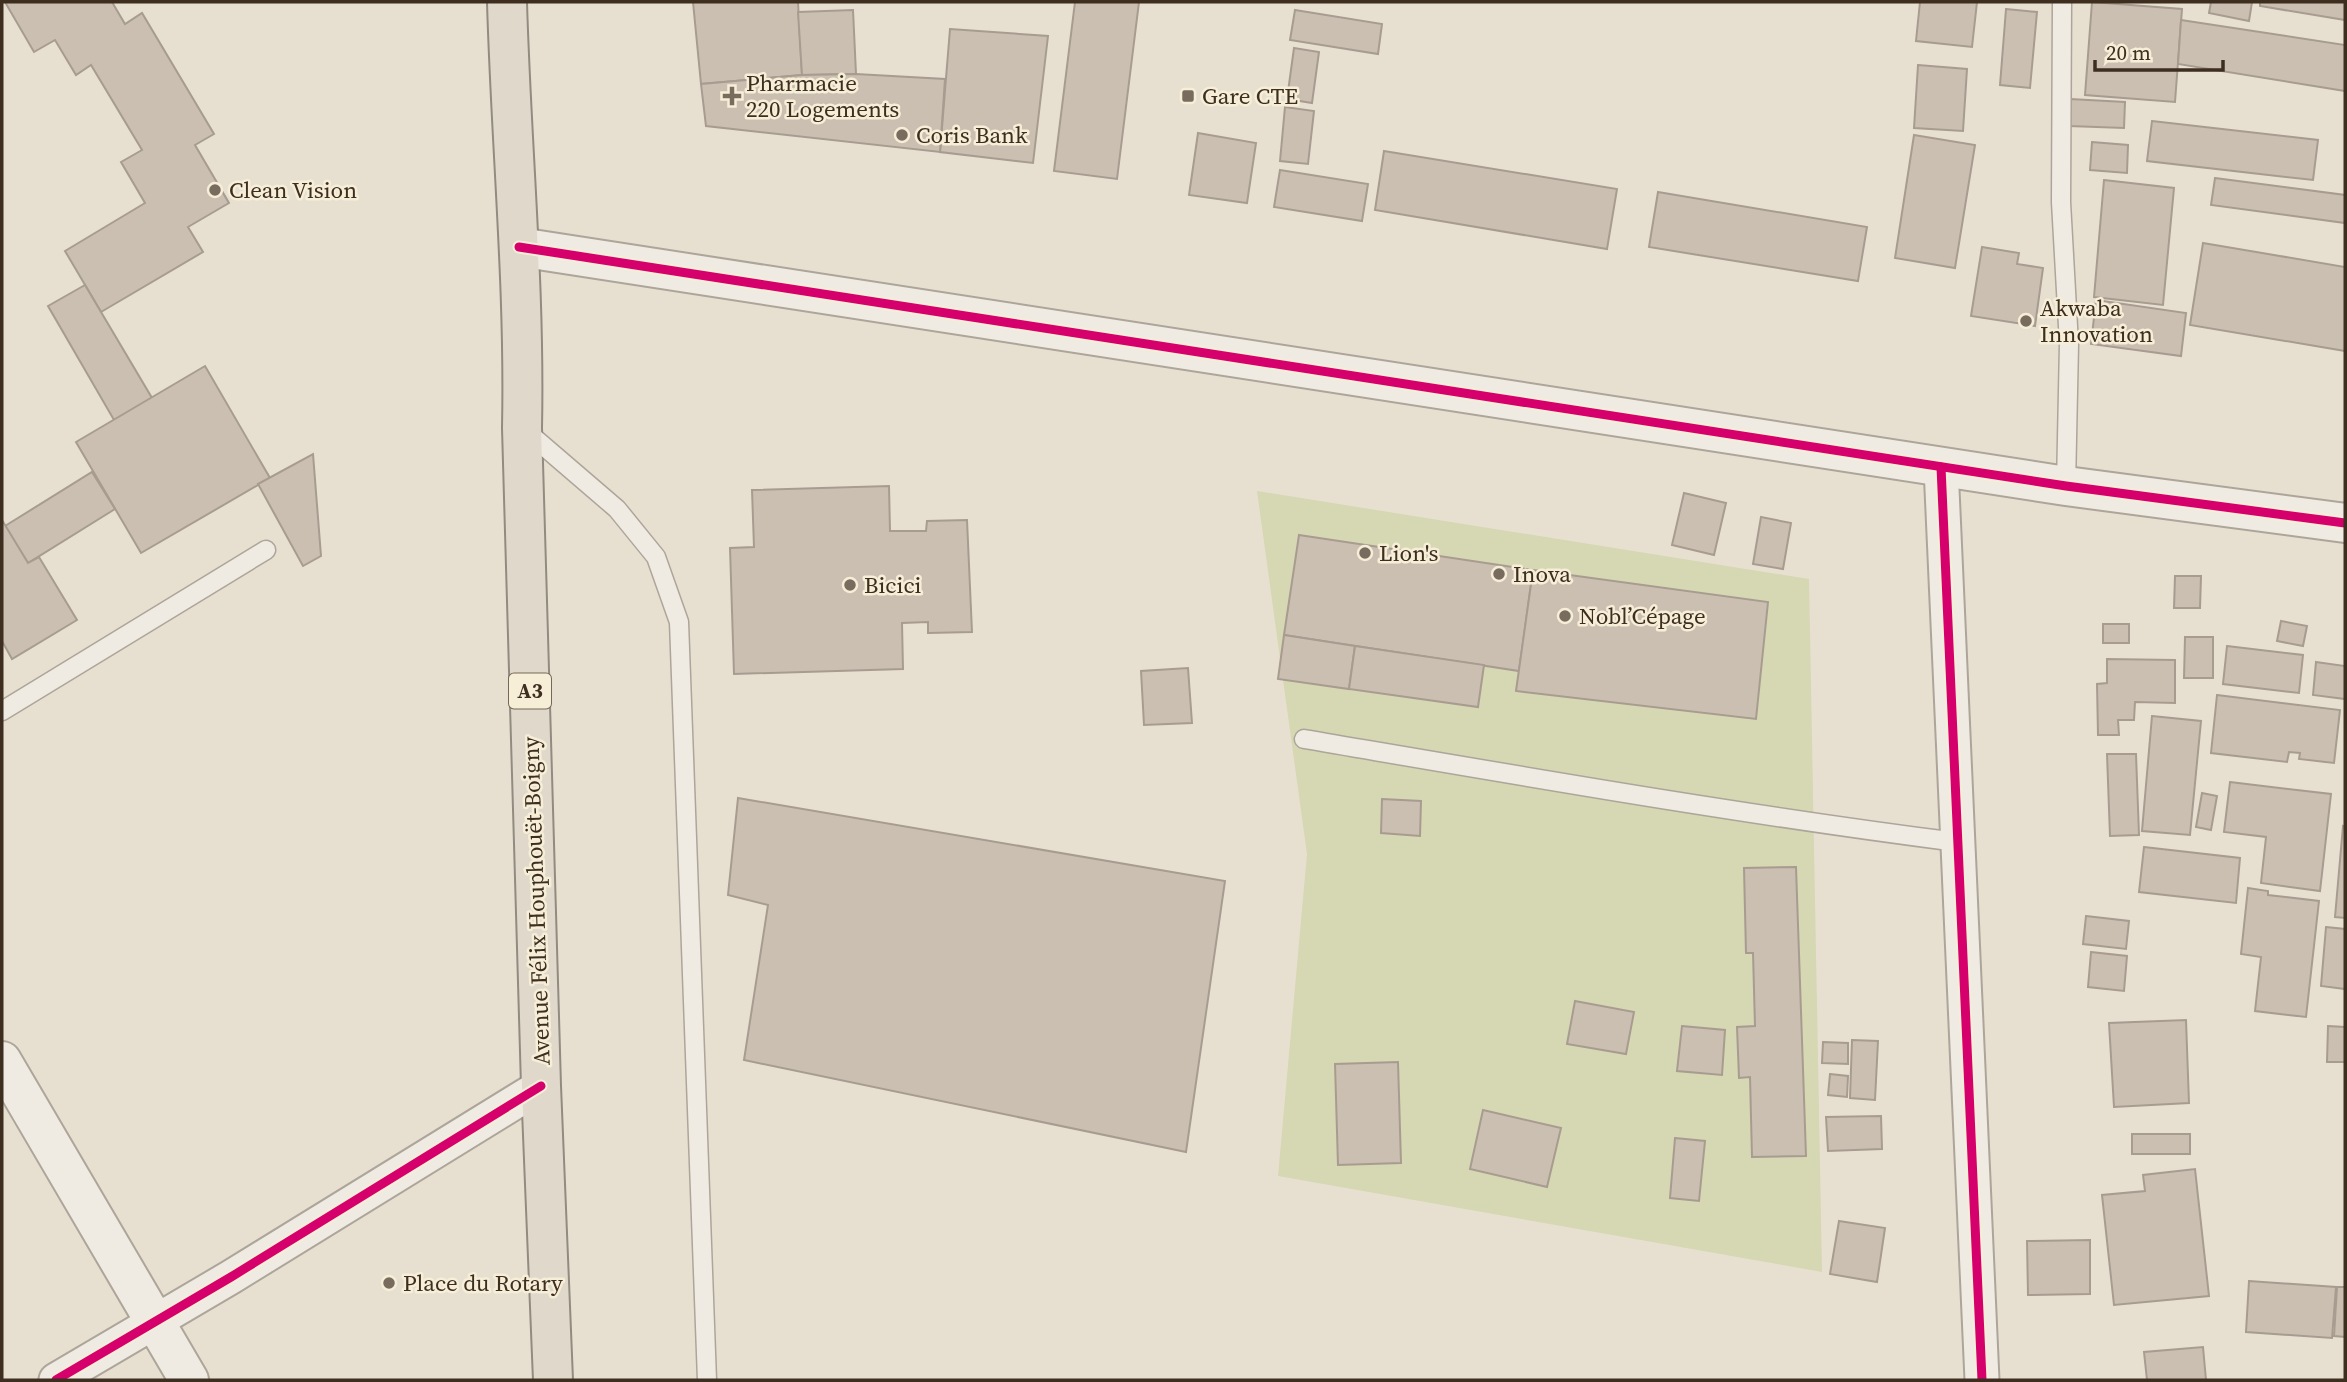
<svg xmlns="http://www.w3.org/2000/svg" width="2347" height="1382" viewBox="0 0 2347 1382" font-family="'Source Serif 4',serif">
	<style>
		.green { fill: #d6d7b3 }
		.building { fill: #cbbfb2; stroke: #a89c90; stroke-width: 2 }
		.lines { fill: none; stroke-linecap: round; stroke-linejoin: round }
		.service-casing { stroke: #ada599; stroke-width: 21 }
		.minor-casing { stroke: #ada599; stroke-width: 37 }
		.tertiary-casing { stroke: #ada599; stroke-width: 42 }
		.trunk-casing { stroke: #928b80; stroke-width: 42 }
		.service { stroke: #efebe3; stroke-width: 18 }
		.minor { stroke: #efebe3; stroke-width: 33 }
		.tertiary { stroke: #efebe3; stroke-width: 38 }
		.trunk { stroke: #e0d9cb; stroke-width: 38 }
		.cycleway-casing { stroke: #f7eed8; stroke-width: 13 }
		.cycleway { stroke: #d6006c; stroke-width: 9 }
		.poi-dot { fill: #786c5e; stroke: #f7eed8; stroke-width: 2.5 }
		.labels { text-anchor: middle; stroke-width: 5; stroke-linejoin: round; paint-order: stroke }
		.shield { fill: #f7eed8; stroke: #756857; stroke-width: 2 }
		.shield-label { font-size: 21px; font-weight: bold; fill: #3d2e20 }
		.poi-label { font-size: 23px; fill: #3d2e20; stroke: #f7eed8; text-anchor: start }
		.street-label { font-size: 23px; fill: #3d2e20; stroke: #f7eed8 }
	</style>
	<rect width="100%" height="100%" fill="#e7e0d1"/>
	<path class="green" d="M 1257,491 L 1809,579 L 1822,1272 L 1278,1176 L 1307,854 Z"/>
	<g class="building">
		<path d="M 5,2 L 112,2 L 125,24 L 142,13 L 214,134 L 195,145 L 229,203 L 188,227 L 203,252 L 101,312 L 65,251 L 145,203 L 121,162 L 142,150 L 91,65 L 76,75 L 55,40 L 34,52 Z"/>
		<path d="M 693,2 L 798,2 L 802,75 L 701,84 Z"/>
		<path d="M 1075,2 L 1139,2 L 1117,179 L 1054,171 Z"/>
		<path d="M 1920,2 L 1977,2 L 1972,47 L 1916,41 Z"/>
		<path d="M 2092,2 L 2182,9 L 2175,102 L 2085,95 Z"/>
		<path d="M 2211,2 L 2252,2 L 2249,21 L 2209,13 Z"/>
		<path d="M 2260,2 L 2345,2 L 2345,20 L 2260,6 Z"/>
		<path d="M 2006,9 L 2037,12 L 2030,88 L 2000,85 Z"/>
		<path d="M 853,10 L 856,74 L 802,75 L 798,12 Z"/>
		<path d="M 1295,10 L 1382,24 L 1378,54 L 1290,40 Z"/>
		<path d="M 2181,20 L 2345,45 L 2345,91 L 2178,64 Z"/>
		<path d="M 950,29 L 1048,36 L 1033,163 L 940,152 Z"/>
		<path d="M 1294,48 L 1319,52 L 1312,103 L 1287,99 Z"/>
		<path d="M 1918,65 L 1967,69 L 1963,131 L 1914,128 Z"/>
		<path d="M 856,74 L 945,79 L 940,152 L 706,126 L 701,84 L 802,75 Z"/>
		<path d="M 2070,99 L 2125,102 L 2124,128 L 2069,126 Z"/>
		<path d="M 1285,107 L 1314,111 L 1308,164 L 1280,161 Z"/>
		<path d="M 2152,121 L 2318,140 L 2313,180 L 2147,161 Z"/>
		<path d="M 1198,133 L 1256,143 L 1247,203 L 1189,195 Z"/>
		<path d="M 1914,135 L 1975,145 L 1955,268 L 1895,258 Z"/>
		<path d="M 2092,142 L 2128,145 L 2127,173 L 2090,170 Z"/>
		<path d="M 1384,151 L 1617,189 L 1607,249 L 1375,210 Z"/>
		<path d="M 1280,170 L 1368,184 L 1362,221 L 1274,207 Z"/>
		<path d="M 2215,178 L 2345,195 L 2345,223 L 2211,205 Z"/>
		<path d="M 2104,180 L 2174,188 L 2163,305 L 2094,297 Z"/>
		<path d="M 1658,192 L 1867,227 L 1858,281 L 1649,247 Z"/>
		<path d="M 2203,243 L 2345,267 L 2345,351 L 2190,325 Z"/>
		<path d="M 1982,247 L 2019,253 L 2017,264 L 2043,268 L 2035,326 L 1971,316 Z"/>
		<path d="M 85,285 L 152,398 L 114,420 L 48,306 Z"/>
		<path d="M 2096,300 L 2186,313 L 2181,356 L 2091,344 Z"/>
		<path d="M 205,366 L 270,478 L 141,553 L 76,442 Z"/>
		<path d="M 313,454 L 321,556 L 303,566 L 258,484 Z"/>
		<path d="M 92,472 L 115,509 L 28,563 L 5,526 Z"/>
		<path d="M 889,486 L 890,531 L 926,531 L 927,521 L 967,520 L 972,632 L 928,633 L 928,622 L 902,623 L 903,669 L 734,674 L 730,548 L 754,547 L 752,490 Z"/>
		<path d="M 1684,493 L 1726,503 L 1714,555 L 1672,545 Z"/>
		<path d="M 1761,517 L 1791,523 L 1783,569 L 1753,564 Z"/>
		<path d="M 2,520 L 28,563 L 39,557 L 77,620 L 12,659 L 2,641 Z"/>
		<path d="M 1299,535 L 1533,570 L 1519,671 L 1284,635 Z"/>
		<path d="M 1533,570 L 1768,602 L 1756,719 L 1516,691 Z"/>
		<path d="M 2175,576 L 2201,576 L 2200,608 L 2174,608 Z"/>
		<path d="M 2281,621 L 2307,626 L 2303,646 L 2277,641 Z"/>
		<rect x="2103" y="624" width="26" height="19"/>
		<path d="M 1284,635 L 1355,646 L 1349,689 L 1278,679 Z"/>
		<path d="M 2185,637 L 2213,637 L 2213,678 L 2184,678 Z"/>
		<path d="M 1355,646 L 1484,665 L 1478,707 L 1349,689 Z"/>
		<path d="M 2227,646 L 2303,655 L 2299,693 L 2223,684 Z"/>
		<path d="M 2107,659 L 2175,660 L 2175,703 L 2135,702 L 2134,720 L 2118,720 L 2119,735 L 2098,735 L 2097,684 L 2107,683 Z"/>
		<path d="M 2316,662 L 2345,666 L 2345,699 L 2313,695 Z"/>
		<path d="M 1188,668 L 1192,723 L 1144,725 L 1141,671 Z"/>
		<path d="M 2217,695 L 2340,710 L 2334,763 L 2299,759 L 2300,753 L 2289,752 L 2287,762 L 2211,753 Z"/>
		<path d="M 2152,716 L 2201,721 L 2190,835 L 2142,831 Z"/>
		<path d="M 2107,754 L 2136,754 L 2139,835 L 2110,836 Z"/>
		<path d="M 2230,782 L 2331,794 L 2320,891 L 2261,883 L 2266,837 L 2224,832 Z"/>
		<path d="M 2202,793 L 2217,796 L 2211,830 L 2196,827 Z"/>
		<path d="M 738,798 L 1225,881 L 1186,1152 L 744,1060 L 768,905 L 728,895 Z"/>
		<path d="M 1382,799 L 1421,801 L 1420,836 L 1381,833 Z"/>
		<path d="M 2343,826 L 2345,827 L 2345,918 L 2335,917 Z"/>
		<path d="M 2144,847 L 2240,858 L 2236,903 L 2139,892 Z"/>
		<path d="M 1796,867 L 1806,1156 L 1752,1157 L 1750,1077 L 1739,1078 L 1737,1027 L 1755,1026 L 1753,953 L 1746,953 L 1744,868 Z"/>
		<path d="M 2248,888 L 2268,891 L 2268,895 L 2319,901 L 2306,1017 L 2255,1011 L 2261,957 L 2241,954 Z"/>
		<path d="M 2086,916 L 2129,921 L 2126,949 L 2083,944 Z"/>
		<path d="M 2326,927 L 2345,929 L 2345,989 L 2321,986 Z"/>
		<path d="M 2091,952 L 2127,956 L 2124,991 L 2088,987 Z"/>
		<path d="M 1575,1001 L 1634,1012 L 1626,1054 L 1567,1044 Z"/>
		<path d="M 2186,1020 L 2189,1103 L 2114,1107 L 2109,1023 Z"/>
		<path d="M 1682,1026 L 1725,1030 L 1722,1075 L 1677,1071 Z"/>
		<path d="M 2328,1026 L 2345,1027 L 2345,1062 L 2327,1062 Z"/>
		<path d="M 1852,1040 L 1878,1041 L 1875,1100 L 1850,1098 Z"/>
		<path d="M 1823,1042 L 1848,1043 L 1848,1064 L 1822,1063 Z"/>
		<path d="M 1398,1062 L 1401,1163 L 1338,1165 L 1335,1064 Z"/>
		<path d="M 1830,1074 L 1848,1076 L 1847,1097 L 1828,1095 Z"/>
		<path d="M 1483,1110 L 1561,1128 L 1547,1187 L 1470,1169 Z"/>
		<path d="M 1881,1116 L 1882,1149 L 1828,1151 L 1826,1117 Z"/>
		<rect x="2132" y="1134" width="58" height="20"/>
		<path d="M 1675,1138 L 1705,1141 L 1699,1201 L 1670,1198 Z"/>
		<path d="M 2195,1169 L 2209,1296 L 2114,1305 L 2102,1195 L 2145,1191 L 2143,1175 Z"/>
		<path d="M 1839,1221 L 1885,1228 L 1877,1282 L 1830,1274 Z"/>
		<path d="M 2090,1240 L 2090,1294 L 2028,1295 L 2027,1241 Z"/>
		<path d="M 2249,1281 L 2336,1287 L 2332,1338 L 2246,1332 Z"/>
		<path d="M 2337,1287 L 2345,1287 L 2345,1337 L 2334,1336 Z"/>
		<path d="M 2203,1347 L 2206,1380 L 2147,1380 L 2144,1352 Z"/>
	</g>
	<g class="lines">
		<defs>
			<g id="service">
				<path d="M 2062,2 L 2061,202 L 2069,344 L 2066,486"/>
				<path d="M 525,430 L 617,509 L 656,557 L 679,622 L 707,1380"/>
				<path d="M 2,711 L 266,550"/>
				<path d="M 1304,739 C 1522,776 1738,814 1957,842"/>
			</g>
			<g id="minor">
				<path d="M 1941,467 L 1982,1380"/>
				<path d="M 56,1380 L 231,1277 L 541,1086"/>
			</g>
			<g id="tertiary">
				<path d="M 519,247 L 2066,486 L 2345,523"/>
				<path d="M 2,1061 L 189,1380"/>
			</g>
			<path id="trunk" d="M 507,2 C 511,144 525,285 522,428 L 541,1086 L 553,1380"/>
		</defs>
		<use href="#service" class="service-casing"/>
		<use href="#minor" class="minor-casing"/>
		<use href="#tertiary" class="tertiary-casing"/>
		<use href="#trunk" class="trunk-casing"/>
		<use href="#service" class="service"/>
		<use href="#minor" class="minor"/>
		<use href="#tertiary" class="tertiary"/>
		<use href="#trunk" class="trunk"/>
		<defs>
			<g id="cycleway">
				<path d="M 519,247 L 2066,486 L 2345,523"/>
				<path d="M 1941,467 L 1982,1380"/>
				<path d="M 56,1380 L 231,1277 L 541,1086"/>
			</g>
		</defs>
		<use href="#cycleway" class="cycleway-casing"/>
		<use href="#cycleway" class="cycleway"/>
	</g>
	<g class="poi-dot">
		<path d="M728.5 85.5h7v7h7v7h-7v7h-7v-7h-7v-7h7z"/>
		<rect x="1181" y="89" width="14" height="14" rx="3.5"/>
		<circle cx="902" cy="135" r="7"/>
		<circle cx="215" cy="190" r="7"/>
		<circle cx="2026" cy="321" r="7"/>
		<circle cx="1365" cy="553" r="7"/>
		<circle cx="1499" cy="574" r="7"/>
		<circle cx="850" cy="585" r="7"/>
		<circle cx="1565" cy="616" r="7"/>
		<circle cx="389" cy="1283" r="7"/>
	</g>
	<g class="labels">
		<rect class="shield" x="509" y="673.5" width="42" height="35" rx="5"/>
		<g class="shield-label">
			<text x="530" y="698">A3</text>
		</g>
		<g class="poi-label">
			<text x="746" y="91">Pharmacie<tspan x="746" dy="26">220 Logements</tspan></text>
			<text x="1202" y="104">Gare CTE</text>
			<text x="916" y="143">Coris Bank</text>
			<text x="229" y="198">Clean Vision</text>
			<text x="2040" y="316">Akwaba<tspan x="2040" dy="26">Innovation</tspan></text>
			<text x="1379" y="561">Lion's</text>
			<text x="1513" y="582">Inova</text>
			<text x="864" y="593">Bicici</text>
			<text x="1579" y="624">Nobl’Cépage</text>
			<text x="403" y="1291">Place du Rotary</text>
		</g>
		<g class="street-label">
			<text transform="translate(536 901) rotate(-92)" y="8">Avenue Félix Houphouët-Boigny</text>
		</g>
	</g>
	<rect width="2347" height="1382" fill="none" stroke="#3d2e20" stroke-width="7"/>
	<path d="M2095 60v10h128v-10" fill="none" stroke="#3d2e20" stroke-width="3.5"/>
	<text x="2106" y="60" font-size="21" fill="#3d2e20" stroke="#f7eed8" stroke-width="5" paint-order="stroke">20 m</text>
</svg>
